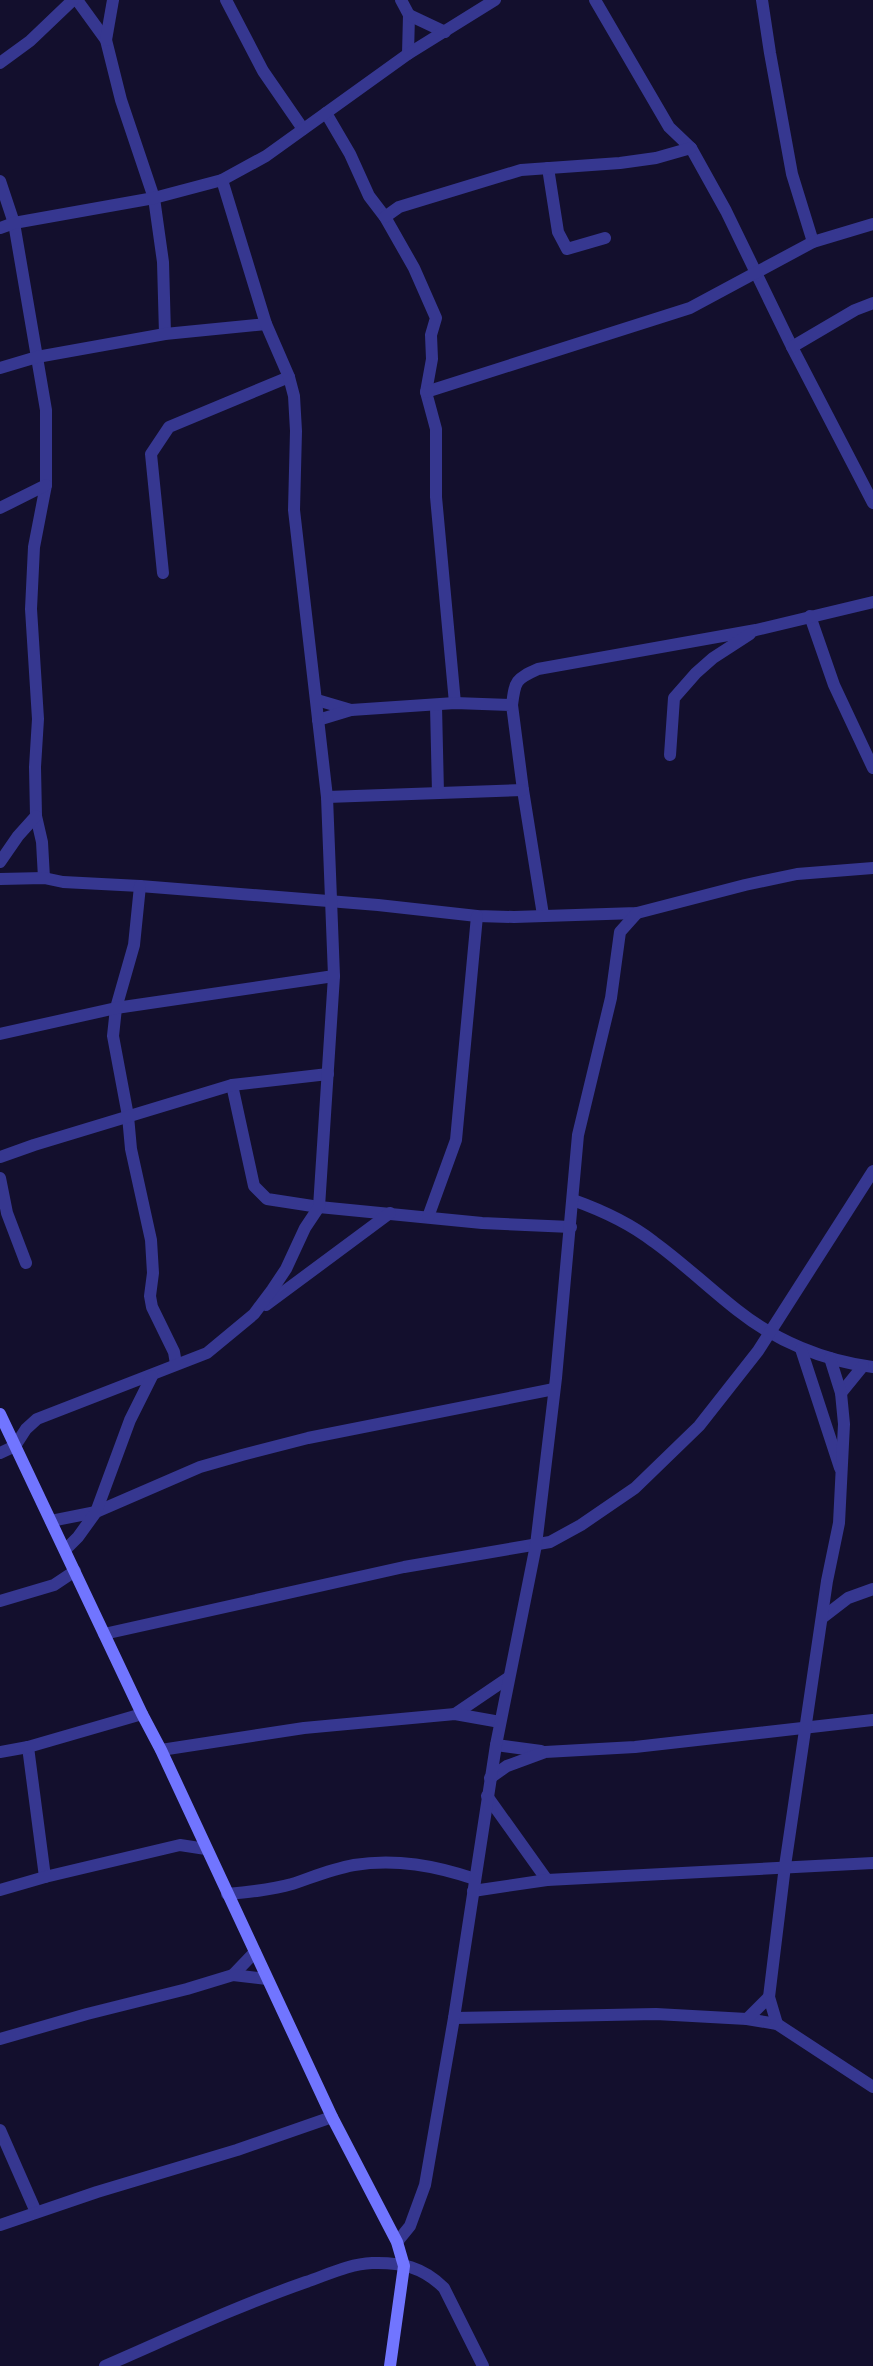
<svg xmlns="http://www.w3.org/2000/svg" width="873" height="2366" viewBox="0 0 873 2366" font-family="Barlow,sans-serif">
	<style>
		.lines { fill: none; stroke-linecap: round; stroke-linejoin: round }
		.street { stroke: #363790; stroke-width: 12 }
		.secondary { stroke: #7175ff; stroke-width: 12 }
	</style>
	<rect width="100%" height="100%" fill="#130f2d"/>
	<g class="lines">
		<g class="street">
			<path d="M 77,0 L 106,40 L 121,100 L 154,198 L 163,262 L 165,334"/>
			<path d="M 226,0 L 263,71 L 303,129"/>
			<path d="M 401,0 L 409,15 L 408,54"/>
			<path d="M 595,0 L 669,127 L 691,148 L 726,211 L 792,347 L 873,503"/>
			<path d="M 762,0 L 770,53 L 792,174 L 813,242"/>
			<path d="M 409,15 L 445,32"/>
			<path d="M 106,40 L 113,0"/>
			<path d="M 0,63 L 30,41 L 73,0"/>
			<path d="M 326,113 L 350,154 L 369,196 L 385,217 L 414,268 L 436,318 L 431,335 L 432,359 L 426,392 L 436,429 L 436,497 L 455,703"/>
			<path d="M 548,168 L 558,232 L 567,249 L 605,238"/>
			<path d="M 0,181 L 14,223 L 46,410 L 46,485 L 34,547 L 31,609 L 38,719 L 35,767 L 36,816 L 42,842 L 44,878"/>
			<path d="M 385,217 L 399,207 L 521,170 L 620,163 L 656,158 L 691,148"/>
			<path d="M 0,228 L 14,223 L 154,198 L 222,180 L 266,156 L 408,54 L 495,0"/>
			<path d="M 792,347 L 855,310 L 873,303"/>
			<path d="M 0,368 L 37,357 L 165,334 L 266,324"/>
			<path d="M 426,392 L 690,308 L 813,242 L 873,224"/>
			<path d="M 0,508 L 46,485"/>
			<path d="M 163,573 L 151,454 L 169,427 L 289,377"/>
			<path d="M 810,616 L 834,685 L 873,768"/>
			<path d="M 317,700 L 351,710"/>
			<path d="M 512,705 C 515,680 516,679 538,669 L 756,630 L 873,602"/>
			<path d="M 436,706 L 438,793"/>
			<path d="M 318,720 L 351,710 L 455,703 L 512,705 L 523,790 L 543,915"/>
			<path d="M 670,755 L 674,698 L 696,673 L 713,658 L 750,634"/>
			<path d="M 327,797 L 523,790"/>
			<path d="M 0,862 L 18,836 L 36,816"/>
			<path d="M 0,879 L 44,878 L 63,882 L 140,886 L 378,905 L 477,916 L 514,917 L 637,913 L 745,885 L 797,874 L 873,868"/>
			<path d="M 140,886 L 134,945 L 116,1008 L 113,1036 L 128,1116 L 131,1149 L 151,1240 L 153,1273 L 150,1296 L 152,1307 L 174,1352 L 176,1364"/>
			<path d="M 0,1034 L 116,1008 L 334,976"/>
			<path d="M 232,1085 L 254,1186 L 267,1199 L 319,1207 L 482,1223 L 571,1227"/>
			<path d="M 0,1157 L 34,1145 L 232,1085 L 328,1074"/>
			<path d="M 0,1178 L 7,1213 L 26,1263"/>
			<path d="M 573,1200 C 601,1210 631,1224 654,1242 C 683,1263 709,1288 737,1310 C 776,1341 824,1361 873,1367"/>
			<path d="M 428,1217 L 456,1140 L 477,916"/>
			<path d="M 266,1305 L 390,1213"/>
			<path d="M 801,1349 L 840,1468"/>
			<path d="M 841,1393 L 863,1366"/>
			<path d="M 0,1453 L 15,1446 L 26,1429 L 37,1419 L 207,1353 L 254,1314 L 272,1290 L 286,1269 L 305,1228 L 319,1207 L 334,976 L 327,797 L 294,510 L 296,431 L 294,396 L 289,377 L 266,324 L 222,180"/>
			<path d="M 51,1521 L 96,1512 L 200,1467 L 242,1455 L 308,1438 L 554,1389"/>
			<path d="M 65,1550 L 78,1537 L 96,1512 L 130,1420 L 152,1376"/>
			<path d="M 0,1601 L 54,1585 L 75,1571"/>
			<path d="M 822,1618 L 848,1598 L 873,1589"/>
			<path d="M 104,1634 L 404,1567 L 550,1542 L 581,1525 L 635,1488 L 699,1426 L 758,1351 L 873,1171"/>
			<path d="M 455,1714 L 508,1678"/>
			<path d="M 496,1745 L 541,1751"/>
			<path d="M 28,1747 L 45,1877"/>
			<path d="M 161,1750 L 304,1728 L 455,1714 L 500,1722"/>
			<path d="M 0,1752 L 28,1747 L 142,1714"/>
			<path d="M 490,1778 L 507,1766 L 545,1752 L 635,1747 L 873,1720"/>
			<path d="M 487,1796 L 547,1880"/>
			<path d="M 0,1890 L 45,1877 L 180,1845 L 206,1849"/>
			<path d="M 473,1891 L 547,1880 L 873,1863"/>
			<path d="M 227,1894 C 249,1892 271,1890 292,1884 C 313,1877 332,1869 354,1865 C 396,1858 436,1866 475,1879"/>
			<path d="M 233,1975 L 255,1952"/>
			<path d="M 454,2018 L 656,2014 L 747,2019 L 777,2024 L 873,2087"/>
			<path d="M 747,2019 L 769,1997"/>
			<path d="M 777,2024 L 769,1997 L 785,1866 L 827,1581 L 839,1523 L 844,1424 L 841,1393 L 830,1358"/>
			<path d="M 0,2039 L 87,2014 L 187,1989 L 233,1975 L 267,1979"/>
			<path d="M 0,2130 L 36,2212"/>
			<path d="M 0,2225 L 97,2192 L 237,2150 L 332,2117"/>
			<path d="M 397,2242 L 410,2226 L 425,2185 L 454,2018 L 496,1745 L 536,1545 L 556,1378 L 578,1135 L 611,998 L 620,932 L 637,913"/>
			<path d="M 105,2366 C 172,2337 237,2306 306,2282 C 327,2275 349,2264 372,2263 C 401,2262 423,2267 444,2288 L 483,2366"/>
		</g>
		<path class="secondary" d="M 0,1414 L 142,1714 L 161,1750 L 332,2117 L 397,2242 L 404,2266 L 390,2366"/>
	</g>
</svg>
